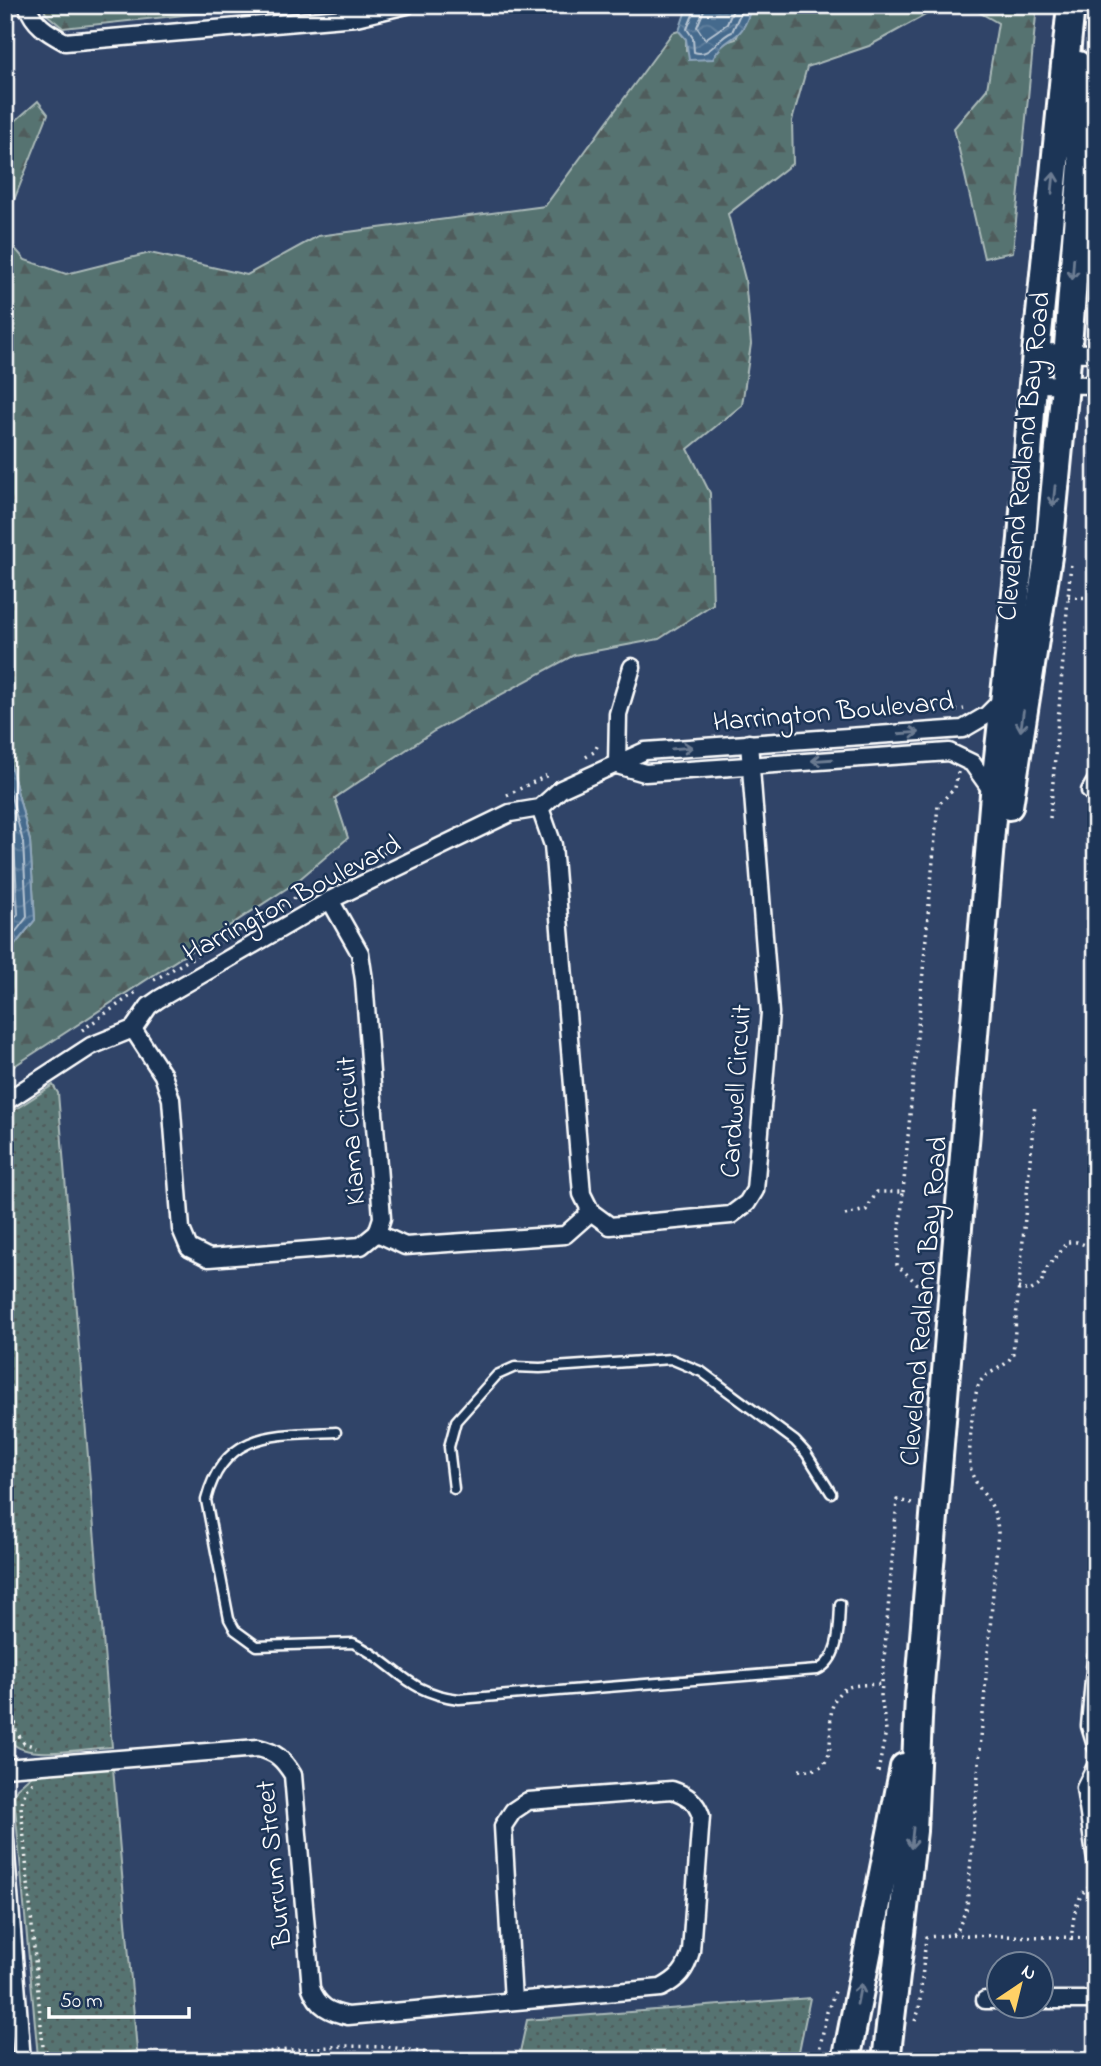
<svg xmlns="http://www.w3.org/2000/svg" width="1101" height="2066" viewBox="0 0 1101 2066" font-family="'Indie Flower',sans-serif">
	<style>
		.grass { fill: url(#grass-dots); stroke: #aab9b8; stroke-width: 2 }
		.forest { fill: url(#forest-firs); stroke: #aab9b8; stroke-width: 2 }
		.water { fill: url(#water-waves); stroke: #8fa6bb; stroke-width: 2 }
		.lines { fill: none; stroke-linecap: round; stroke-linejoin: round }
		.shore { stroke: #b5c3d1; stroke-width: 2 }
		.service-casing { stroke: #fff; stroke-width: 13 }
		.minor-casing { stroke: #fff; stroke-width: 21 }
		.trunk-casing { stroke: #fff; stroke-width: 32 }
		.path { stroke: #fff; stroke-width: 3.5; stroke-dasharray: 2 5; stroke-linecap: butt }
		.service { stroke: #1d3557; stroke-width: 8 }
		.minor { stroke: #1d3557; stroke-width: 16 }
		.trunk { stroke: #1d3557; stroke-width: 26 }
		.oneway { stroke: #6c7c92 }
		.labels { text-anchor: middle; stroke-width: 5; stroke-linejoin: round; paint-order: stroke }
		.street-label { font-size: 28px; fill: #fff; stroke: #1d3557 }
	</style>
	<defs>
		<pattern id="grass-dots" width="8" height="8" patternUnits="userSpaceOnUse" patternTransform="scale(1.75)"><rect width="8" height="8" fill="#567371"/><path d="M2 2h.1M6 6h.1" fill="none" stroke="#505c5b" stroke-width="1.8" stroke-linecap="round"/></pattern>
		<pattern id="forest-firs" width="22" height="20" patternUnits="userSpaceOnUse" patternTransform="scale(1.75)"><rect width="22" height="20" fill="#567371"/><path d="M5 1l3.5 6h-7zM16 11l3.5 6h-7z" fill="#505c5b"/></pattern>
		<pattern id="water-waves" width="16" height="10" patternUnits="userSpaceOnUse" patternTransform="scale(1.75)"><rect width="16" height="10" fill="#456a8d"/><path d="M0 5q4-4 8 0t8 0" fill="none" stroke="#61809e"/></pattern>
	</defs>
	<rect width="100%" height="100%" fill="#304468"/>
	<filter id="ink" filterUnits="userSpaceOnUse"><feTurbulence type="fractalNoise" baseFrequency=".0143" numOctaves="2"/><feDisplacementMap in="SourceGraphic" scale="14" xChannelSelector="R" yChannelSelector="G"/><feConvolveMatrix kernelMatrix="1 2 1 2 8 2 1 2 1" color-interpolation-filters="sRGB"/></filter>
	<g filter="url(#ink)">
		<g class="grass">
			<path d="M 53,1085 L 58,1093 L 112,1747 C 90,1748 24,1761 12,1742 C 5,1729 6,1708 5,1693 L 5,1116 Z"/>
			<path d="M 113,1768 L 137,2051 L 66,2061 L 38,2057 L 14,1796 L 17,1788 L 33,1774 Z"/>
			<path d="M 810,1998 L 797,2061 L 518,2061 L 527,2020 Z"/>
		</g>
		<g class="forest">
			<path d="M 42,5 L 277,5 L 63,28 L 46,14 Z"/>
			<path d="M 750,5 L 1037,5 L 1013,252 L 984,258 L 954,128 L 987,89 L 998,23 L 970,7 L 927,14 L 869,46 L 807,67 L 792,121 L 793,163 L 728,214 L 745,279 L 751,344 L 742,405 L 688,449 L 710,493 L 713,604 L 659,639 L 574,655 L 434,731 L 335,798 L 348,838 L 295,883 L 5,1072 L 5,963 L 9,952 L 35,920 L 30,841 L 9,759 L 5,756 L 5,237 L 25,260 L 66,274 L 150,253 L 247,275 L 318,236 L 545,206 L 672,33 L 679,31 L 686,39 L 686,50 L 718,50 L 726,42 L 736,39 Z"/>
			<path d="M 38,101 L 48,114 L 5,223 L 5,130 Z"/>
		</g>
		<g class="water">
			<path d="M 693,5 L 750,5 L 751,6 C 743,45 726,33 713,59 L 689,60 L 686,39 L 679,31 L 685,13 Z"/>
			<path d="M 5,756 L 9,759 L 30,841 L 35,920 L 9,952 L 5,963 Z"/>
		</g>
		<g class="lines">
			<g class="shore">
				<path d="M 697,5 L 687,29 L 693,38 L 694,52 C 710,58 717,38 732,32 L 744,5"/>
				<path d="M 706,5 L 697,27 L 705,39 L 727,24 L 735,5"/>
				<path d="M 5,773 L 23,842 L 27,917 L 5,946"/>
				<path d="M 5,809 L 14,843 L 18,914 L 5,932"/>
			</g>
			<defs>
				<g id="service">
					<path d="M 336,1432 C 278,1435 224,1429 206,1500 L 229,1619 L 235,1630 L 257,1646 L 353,1643 C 398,1664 403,1692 459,1699 L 817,1670 C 840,1660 839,1626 840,1604"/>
					<path d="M 454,1489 L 449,1447 L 456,1421 L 497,1375 L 515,1367 L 540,1368 L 671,1359 L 702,1372 L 795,1441 L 806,1453 L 831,1493"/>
				</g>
				<g id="minor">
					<path d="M 27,5 C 34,25 47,32 65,42 L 356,17 L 407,5"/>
					<path d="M 1036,352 L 1096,353"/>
					<path d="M 1033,384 L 1096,385"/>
					<path d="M 617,765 L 645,773 L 949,752 L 972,763 L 994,794"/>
					<path d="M 617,765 L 618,714 L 632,667"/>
					<path d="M 1090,791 L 1096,781"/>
					<path d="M 540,808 L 553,845 L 582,1194 L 591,1212 L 610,1226 L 731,1215 L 747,1203 L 755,1190 L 770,1013 L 749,743"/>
					<path d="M 133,1029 L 163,1075 L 171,1099 L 181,1229 L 189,1248 L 209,1258 L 361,1246 L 377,1233 L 382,1218 L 364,980 L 360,953 L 330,900"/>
					<path d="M 5,1102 L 91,1046 L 133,1029 L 149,1006 L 159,999 L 330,900 L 510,813 L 540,808 L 561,789 L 645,751 L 963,729 L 987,715 L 1004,698"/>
					<path d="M 377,1233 L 405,1246 L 565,1235 L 591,1212"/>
					<path d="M 1096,1658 L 1090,1726 L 1096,1746"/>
					<path d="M 1096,1766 L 1085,1788 L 1096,1861"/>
					<path d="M 5,1768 L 258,1748 C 276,1752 283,1759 293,1775 L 311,1988 C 318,2007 330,2012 348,2016 L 661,1988 C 678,1979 686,1971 691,1951 L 701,1816 C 696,1801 687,1795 672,1790 L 528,1801 L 513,1811 L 503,1826 L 513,2001"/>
					<path d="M 5,1841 L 22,2061"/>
					<path d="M 985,2000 L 1000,2000"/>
					<path d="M 1042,2000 L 1096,2000"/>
				</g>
				<g id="trunk">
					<path d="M 1009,806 L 1049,550 L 1065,385 L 1082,163 L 1078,65"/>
					<path d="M 846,2061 L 904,1767"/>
					<path d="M 886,2061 L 913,1831 L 919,1697 L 994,794 L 1022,539 L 1033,384 L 1071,5"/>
				</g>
			</defs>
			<use href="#service" class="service-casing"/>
			<use href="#minor" class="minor-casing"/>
			<use href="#trunk" class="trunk-casing"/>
			<g class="path">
				<path d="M 1085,419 L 1096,407"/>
				<path d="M 1068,597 L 1096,598"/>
				<path d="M 949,712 L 964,709"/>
				<path d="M 586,757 L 594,752 L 599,743"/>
				<path d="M 507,795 L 550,774"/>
				<path d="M 1050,818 L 1071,562"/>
				<path d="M 364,862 L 386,852"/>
				<path d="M 154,980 L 295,898"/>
				<path d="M 82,1030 L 139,990"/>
				<path d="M 903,1192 L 938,805 L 955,788 L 958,772"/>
				<path d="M 845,1215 L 866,1210 L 877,1192 L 903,1192 L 897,1265 L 924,1290"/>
				<path d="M 1018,1288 L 1030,1291 L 1041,1284 C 1048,1257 1058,1261 1066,1242 L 1077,1242 L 1096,1249"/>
				<path d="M 5,1611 L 16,1731 L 24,1743 L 36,1747"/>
				<path d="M 799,1770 C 856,1776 809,1702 849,1687 C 858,1684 872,1685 882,1684"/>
				<path d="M 878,1772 L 886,1731 L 881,1696 L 897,1500 L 912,1503"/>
				<path d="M 33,1783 L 26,1789 L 21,1806 L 43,2047 L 54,2061"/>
				<path d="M 952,1935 L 1096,1938"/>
				<path d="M 1071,1940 C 1074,1915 1074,1895 1096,1881"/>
				<path d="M 915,2021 L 919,2010 L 926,1937 L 952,1935 L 958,1929 L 967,1907 L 998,1532 C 996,1500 983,1499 972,1474 C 966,1461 973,1400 978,1386 C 984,1370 1007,1370 1013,1353 L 1035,1104"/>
				<path d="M 144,2061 L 343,2046 L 389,2047 L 481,2061"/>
				<path d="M 817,2061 L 827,2012 L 836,1989"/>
			</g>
			<use href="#service" class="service"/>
			<use href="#minor" class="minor"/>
			<use href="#trunk" class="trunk"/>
		</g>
		<defs><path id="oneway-shaft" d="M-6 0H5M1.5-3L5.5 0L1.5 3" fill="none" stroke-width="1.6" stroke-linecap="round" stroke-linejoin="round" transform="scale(1.75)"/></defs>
		<g class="oneway">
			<use href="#oneway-shaft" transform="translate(1053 183) rotate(-84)"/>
			<use href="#oneway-shaft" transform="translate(1073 269) rotate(94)"/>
			<use href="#oneway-shaft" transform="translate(1054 496) rotate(96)"/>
			<use href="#oneway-shaft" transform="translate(1022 721) rotate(98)"/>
			<use href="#oneway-shaft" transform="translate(909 733) rotate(-4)"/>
			<use href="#oneway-shaft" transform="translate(682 748) rotate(-5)"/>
			<use href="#oneway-shaft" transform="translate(822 760) rotate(176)"/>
			<use href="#oneway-shaft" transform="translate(912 1838) rotate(96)"/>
			<use href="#oneway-shaft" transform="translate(859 1994) rotate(-79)"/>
		</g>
	</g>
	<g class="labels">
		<g class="street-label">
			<text transform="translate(1022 456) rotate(-84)" y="10">Cleveland Redland Bay Road</text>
			<text transform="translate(833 710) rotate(-5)" y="10">Harrington Boulevard</text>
			<text transform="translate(291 897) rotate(-28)" y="10">Harrington Boulevard</text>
			<text transform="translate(734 1091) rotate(-86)" y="10">Cardwell Circuit</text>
			<text transform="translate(349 1131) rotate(-94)" y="10">Kiama Circuit</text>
			<text transform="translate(922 1301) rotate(-85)" y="10">Cleveland Redland Bay Road</text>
			<text transform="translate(272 1864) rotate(-96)" y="10">Burrum Street</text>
		</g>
	</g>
	<rect width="1101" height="2066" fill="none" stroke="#1d3557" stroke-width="28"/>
	<rect x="14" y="14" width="1073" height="2038" fill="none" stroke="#fff" stroke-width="2.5" filter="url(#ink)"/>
	<g transform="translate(1020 1985) rotate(35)"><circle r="33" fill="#1d3557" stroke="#77869a" stroke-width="2"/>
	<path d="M0-5L12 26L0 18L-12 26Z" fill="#ffd166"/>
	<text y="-10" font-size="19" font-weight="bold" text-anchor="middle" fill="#ffffff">N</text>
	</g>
	<path d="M49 2007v10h140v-10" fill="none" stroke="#ffffff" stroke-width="3.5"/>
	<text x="60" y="2007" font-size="21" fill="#ffffff" stroke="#1d3557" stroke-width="5" paint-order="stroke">50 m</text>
</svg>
